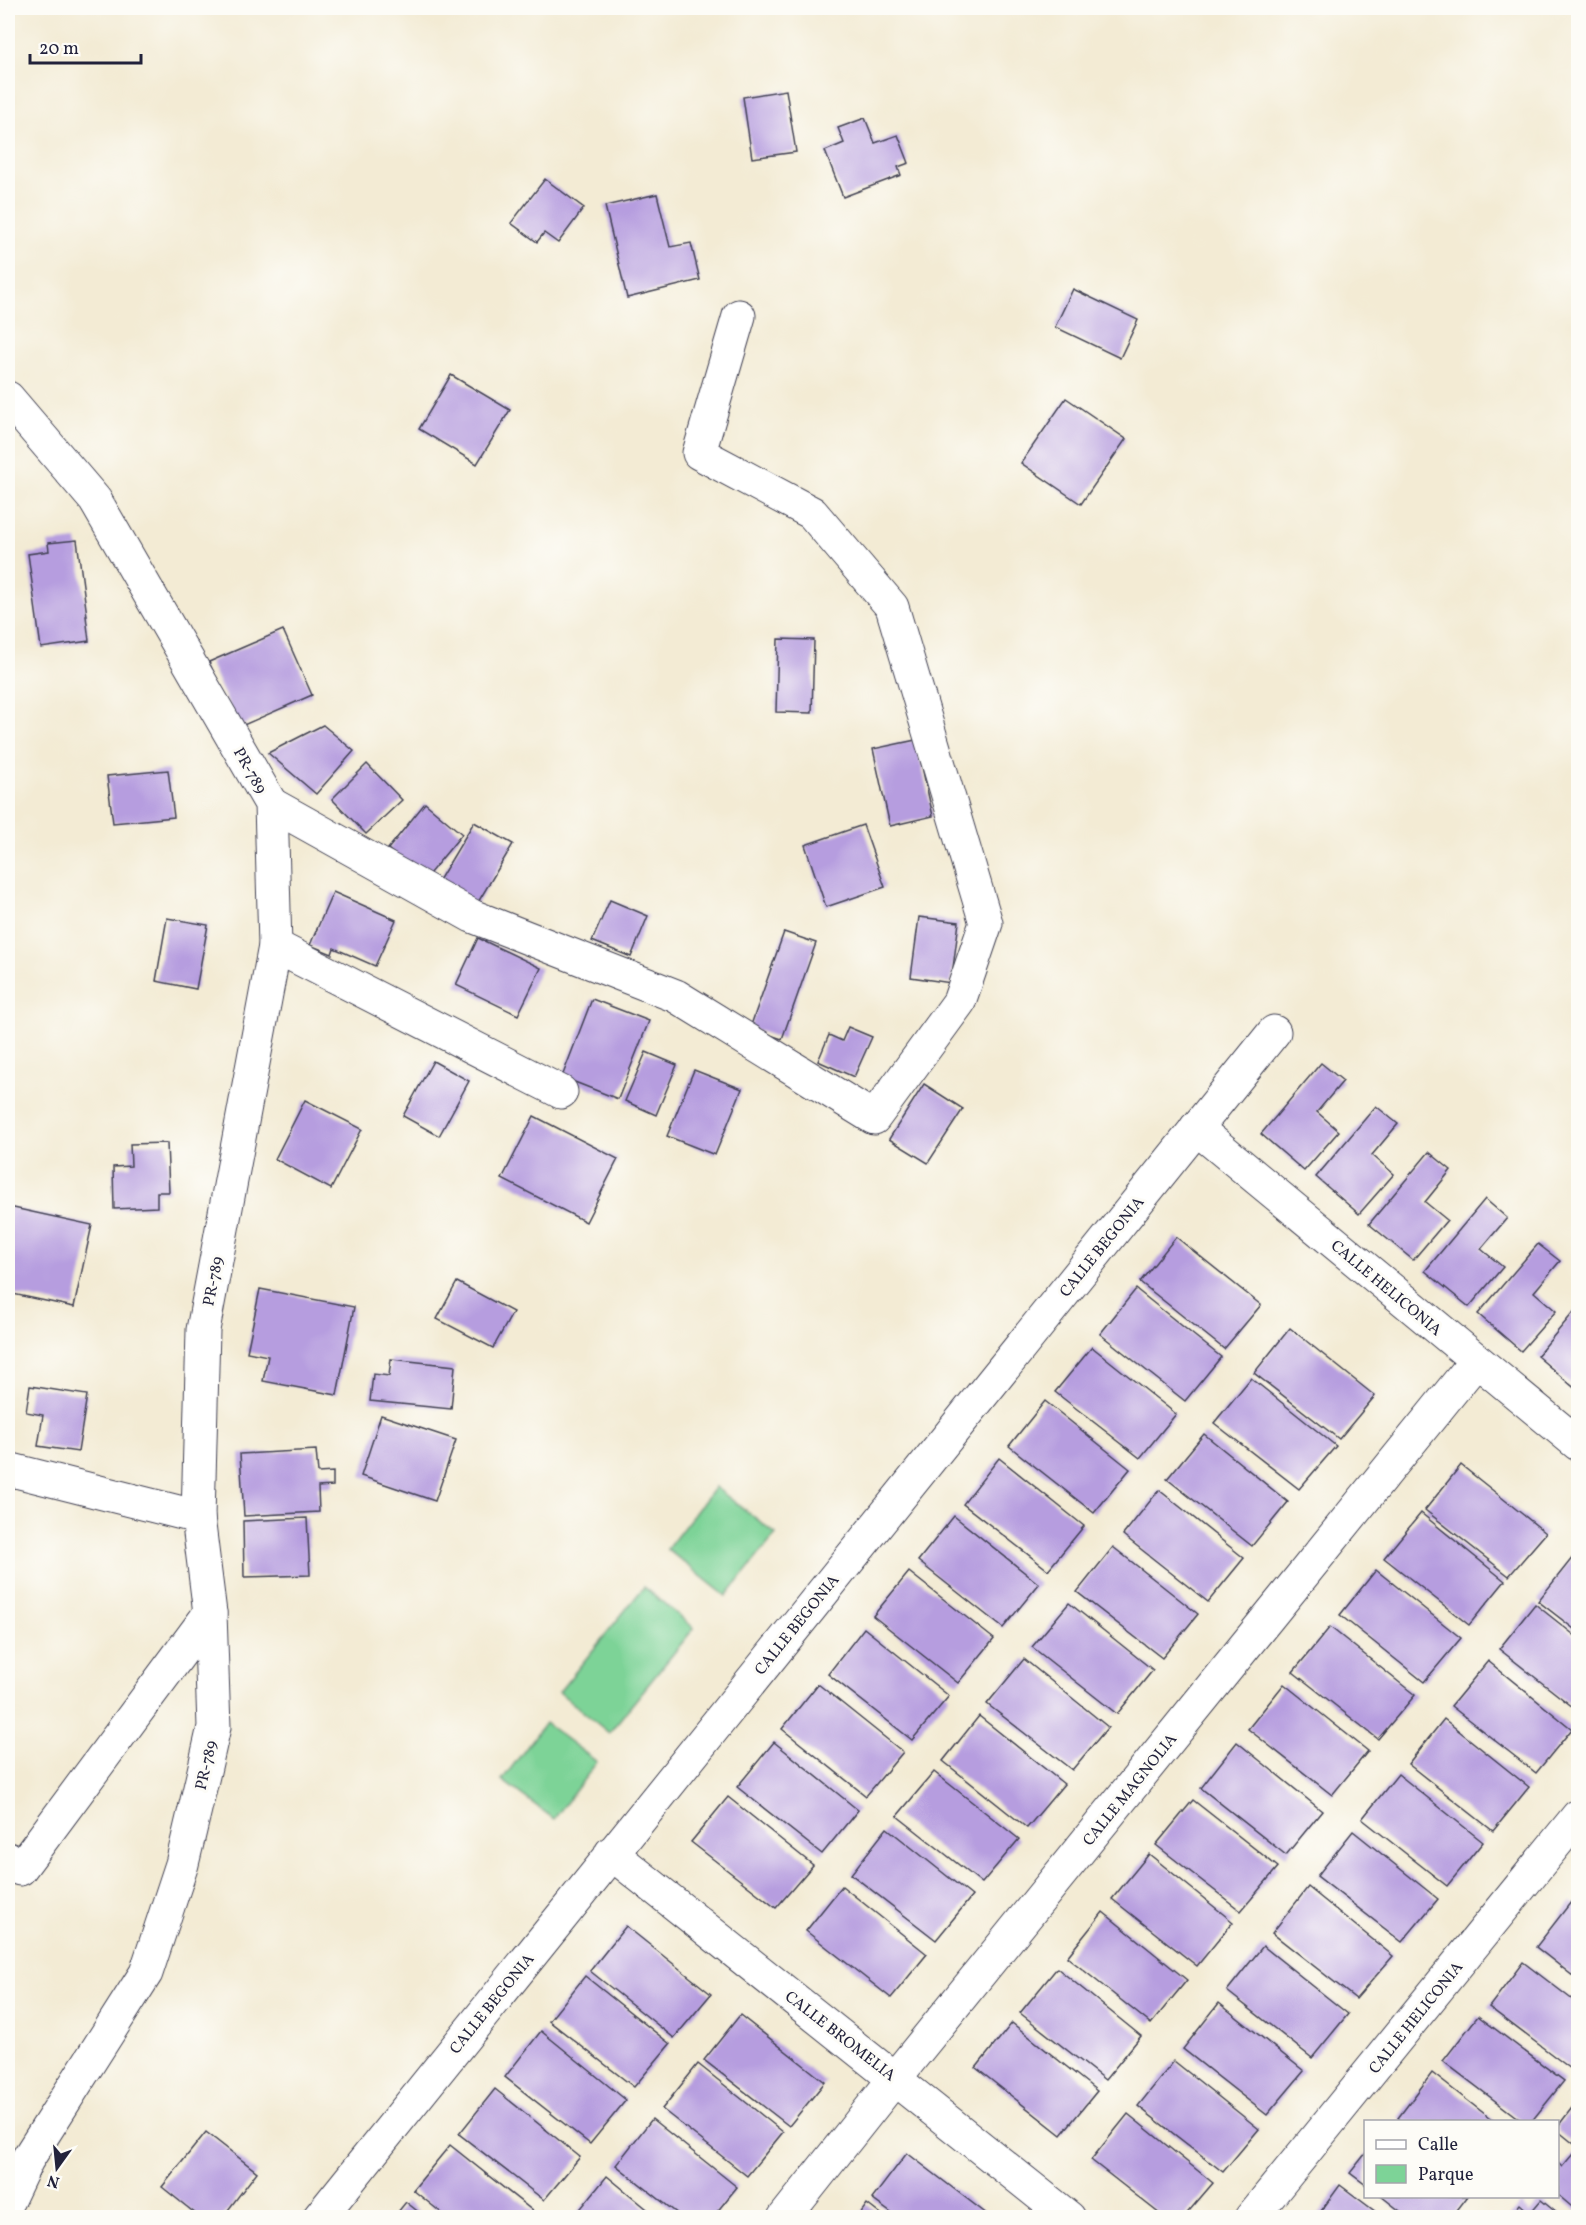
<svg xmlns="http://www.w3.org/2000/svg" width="1586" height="2225" viewBox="0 0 1586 2225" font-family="Vollkorn,serif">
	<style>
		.green { fill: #7dd397; stroke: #507a69; stroke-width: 1.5 }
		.building { fill: #b69ddf }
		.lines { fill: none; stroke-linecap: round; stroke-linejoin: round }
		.minor-casing { stroke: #414052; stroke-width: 35 }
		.minor { stroke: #fff; stroke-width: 33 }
		.labels { text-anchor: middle; stroke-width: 6; stroke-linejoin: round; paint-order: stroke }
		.street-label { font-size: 16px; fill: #22223b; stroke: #fdfcf7 }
	</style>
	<rect width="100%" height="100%" fill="#fdfcf7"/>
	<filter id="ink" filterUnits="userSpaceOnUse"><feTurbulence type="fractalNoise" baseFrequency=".0167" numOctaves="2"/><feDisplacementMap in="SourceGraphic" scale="12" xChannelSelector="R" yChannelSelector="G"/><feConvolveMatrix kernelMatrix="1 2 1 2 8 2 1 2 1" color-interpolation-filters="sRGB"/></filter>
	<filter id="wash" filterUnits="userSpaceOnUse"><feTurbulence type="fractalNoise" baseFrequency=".008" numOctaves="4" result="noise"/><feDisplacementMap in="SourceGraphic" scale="24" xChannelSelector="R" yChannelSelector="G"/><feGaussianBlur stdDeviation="1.35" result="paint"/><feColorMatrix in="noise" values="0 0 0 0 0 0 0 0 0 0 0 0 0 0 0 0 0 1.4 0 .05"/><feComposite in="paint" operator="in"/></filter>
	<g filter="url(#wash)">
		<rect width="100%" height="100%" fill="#f3ebd4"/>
		<g class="green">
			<path d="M 715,1487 L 776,1534 L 726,1596 L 667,1549 Z"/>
			<path d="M 644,1587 L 694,1628 L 609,1733 L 559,1692 Z"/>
			<path d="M 545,1723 L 597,1762 L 554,1819 L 502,1780 Z"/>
		</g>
		<g id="blocks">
			<g class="building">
				<path d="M 786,90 L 796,152 L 752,158 L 743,97 Z"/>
				<path d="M 865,118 L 875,143 L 898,135 L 909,163 L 898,167 L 901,175 L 843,197 L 825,151 L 844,143 L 838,128 Z"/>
				<path d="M 545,179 L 584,208 L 558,243 L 544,233 L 537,242 L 511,223 Z"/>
				<path d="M 657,194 L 670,247 L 691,243 L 700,280 L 627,298 L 605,206 Z"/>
				<path d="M 1073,289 L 1138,320 L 1120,358 L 1055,327 Z"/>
				<path d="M 451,375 L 510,410 L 477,464 L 419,429 Z"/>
				<path d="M 1066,398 L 1126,439 L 1081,504 L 1021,463 Z"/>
				<path d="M 77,540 L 87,616 L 86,616 L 89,641 L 41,648 L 28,554 L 49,551 L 48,543 Z"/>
				<path d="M 283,630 L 312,695 L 239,727 L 209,662 Z"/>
				<path d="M 778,639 L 814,640 L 812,713 L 776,712 Z"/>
				<path d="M 323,725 L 354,751 L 316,794 L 268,753 Z"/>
				<path d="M 916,740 L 933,816 L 890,826 L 873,749 Z"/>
				<path d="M 367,764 L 402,800 L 366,834 L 332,799 Z"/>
				<path d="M 168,770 L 174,817 L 113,823 L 107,776 Z"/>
				<path d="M 425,803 L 462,834 L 425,879 L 388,849 Z"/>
				<path d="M 474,822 L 513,844 L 477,904 L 438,882 Z"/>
				<path d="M 863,825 L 885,887 L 826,907 L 805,845 Z"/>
				<path d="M 333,892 L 396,920 L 375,966 L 334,948 L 332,954 L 310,945 Z"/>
				<path d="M 610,900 L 648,916 L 631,957 L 592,941 Z"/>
				<path d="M 919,917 L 959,922 L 951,983 L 911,977 Z"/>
				<path d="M 167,918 L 208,925 L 196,989 L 156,981 Z"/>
				<path d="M 784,932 L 816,943 L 782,1039 L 750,1028 Z"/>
				<path d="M 478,938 L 541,968 L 518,1015 L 456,985 Z"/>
				<path d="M 592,999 L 649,1021 L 618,1099 L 562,1077 Z"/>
				<path d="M 848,1027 L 872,1037 L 854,1077 L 818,1061 L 829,1035 L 842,1041 Z"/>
				<path d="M 646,1052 L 677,1065 L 656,1115 L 625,1101 Z"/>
				<path d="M 433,1061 L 469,1081 L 439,1136 L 403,1116 Z"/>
				<path d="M 1321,1063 L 1343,1081 L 1317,1112 L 1339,1131 L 1304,1171 L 1261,1134 Z"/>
				<path d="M 694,1070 L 742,1089 L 715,1155 L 667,1136 Z"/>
				<path d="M 924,1084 L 963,1109 L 928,1163 L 889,1139 Z"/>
				<path d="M 305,1100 L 362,1129 L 331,1189 L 275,1159 Z"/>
				<path d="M 1376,1106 L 1398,1124 L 1372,1155 L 1394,1174 L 1359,1214 L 1316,1177 Z"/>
				<path d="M 534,1116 L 618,1159 L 586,1222 L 502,1179 Z"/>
				<path d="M 167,1143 L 169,1192 L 157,1192 L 157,1207 L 114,1209 L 113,1167 L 131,1166 L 130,1144 Z"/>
				<path d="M 1429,1152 L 1451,1170 L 1425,1202 L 1447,1220 L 1413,1260 L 1369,1224 Z"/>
				<path d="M 1485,1199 L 1507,1218 L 1481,1249 L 1503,1267 L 1469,1307 L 1425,1271 Z"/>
				<path d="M 9,1207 L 92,1225 L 74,1307 L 8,1293 Z"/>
				<path d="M 1176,1237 L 1261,1305 L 1224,1349 L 1140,1282 Z"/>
				<path d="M 1538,1244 L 1560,1261 L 1534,1292 L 1556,1311 L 1521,1351 L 1478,1314 Z"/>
				<path d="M 457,1282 L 513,1312 L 493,1348 L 437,1319 Z"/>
				<path d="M 260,1289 L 354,1307 L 337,1395 L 263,1381 L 268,1356 L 247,1352 Z"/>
				<path d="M 1136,1289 L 1221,1357 L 1185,1401 L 1100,1334 Z"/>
				<path d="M 1578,1307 L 1578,1391 L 1537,1356 Z"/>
				<path d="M 1290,1328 L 1375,1396 L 1339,1439 L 1254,1373 Z"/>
				<path d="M 1092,1347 L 1176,1414 L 1140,1458 L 1055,1392 Z"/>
				<path d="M 391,1359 L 455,1366 L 451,1409 L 370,1401 L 373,1374 L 389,1376 Z"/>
				<path d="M 1251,1378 L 1336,1446 L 1299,1489 L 1214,1423 Z"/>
				<path d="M 30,1386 L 87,1395 L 78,1452 L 38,1446 L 43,1415 L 26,1412 Z"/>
				<path d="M 1045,1401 L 1130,1469 L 1094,1513 L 1009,1446 Z"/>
				<path d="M 381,1415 L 456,1440 L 435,1501 L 361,1476 Z"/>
				<path d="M 1204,1434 L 1288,1502 L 1252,1546 L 1167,1479 Z"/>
				<path d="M 316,1450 L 318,1473 L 333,1472 L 333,1486 L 318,1487 L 319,1512 L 244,1516 L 240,1454 Z"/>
				<path d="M 999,1458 L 1084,1526 L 1048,1570 L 963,1504 Z"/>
				<path d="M 1461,1465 L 1546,1533 L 1509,1576 L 1425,1510 Z"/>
				<path d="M 1159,1490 L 1244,1558 L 1208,1602 L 1123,1535 Z"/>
				<path d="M 1421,1513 L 1505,1581 L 1469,1625 L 1384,1558 Z"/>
				<path d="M 954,1516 L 1039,1584 L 1003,1628 L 918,1561 Z"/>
				<path d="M 307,1518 L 310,1575 L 244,1577 L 243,1521 Z"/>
				<path d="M 1113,1547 L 1198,1614 L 1162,1658 L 1077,1592 Z"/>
				<path d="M 1573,1557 L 1578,1561 L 1578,1632 L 1538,1601 Z"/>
				<path d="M 1376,1570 L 1461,1638 L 1424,1682 L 1340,1615 Z"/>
				<path d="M 909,1572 L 994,1639 L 958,1683 L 873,1616 Z"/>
				<path d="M 1069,1603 L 1153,1670 L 1117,1714 L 1032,1647 Z"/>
				<path d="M 1535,1604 L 1578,1638 L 1578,1711 L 1499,1649 Z"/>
				<path d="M 1330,1627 L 1415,1695 L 1378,1739 L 1293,1672 Z"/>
				<path d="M 864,1628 L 949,1696 L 912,1740 L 828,1674 Z"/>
				<path d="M 1024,1659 L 1108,1727 L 1072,1770 L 987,1704 Z"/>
				<path d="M 1488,1661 L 1572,1729 L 1536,1773 L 1451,1706 Z"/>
				<path d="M 818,1684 L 903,1752 L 866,1796 L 782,1729 Z"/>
				<path d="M 1284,1684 L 1368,1751 L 1332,1795 L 1248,1729 Z"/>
				<path d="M 979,1716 L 1064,1784 L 1027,1828 L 943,1761 Z"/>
				<path d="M 1444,1719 L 1529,1787 L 1493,1831 L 1408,1764 Z"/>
				<path d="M 774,1742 L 858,1810 L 822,1854 L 737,1787 Z"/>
				<path d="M 1237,1742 L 1322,1811 L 1286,1855 L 1201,1788 Z"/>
				<path d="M 934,1772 L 1019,1839 L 982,1883 L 897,1816 Z"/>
				<path d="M 1398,1774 L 1483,1842 L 1447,1886 L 1362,1819 Z"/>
				<path d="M 728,1797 L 813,1865 L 776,1908 L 691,1842 Z"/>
				<path d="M 1193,1800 L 1278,1867 L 1241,1911 L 1156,1845 Z"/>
				<path d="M 887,1828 L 972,1896 L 936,1940 L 851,1874 Z"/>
				<path d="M 1353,1831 L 1438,1899 L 1402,1942 L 1317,1876 Z"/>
				<path d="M 1149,1854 L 1233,1922 L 1197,1966 L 1112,1899 Z"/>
				<path d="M 842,1886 L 927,1954 L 891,1998 L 806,1931 Z"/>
				<path d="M 1308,1887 L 1393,1956 L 1356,1999 L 1272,1933 Z"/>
				<path d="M 1571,1902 L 1578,1907 L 1578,1980 L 1536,1947 Z"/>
				<path d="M 1103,1912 L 1187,1980 L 1151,2024 L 1067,1957 Z"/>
				<path d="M 626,1926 L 711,1994 L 674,2038 L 590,1971 Z"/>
				<path d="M 1263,1946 L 1348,2014 L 1312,2058 L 1227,1991 Z"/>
				<path d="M 1523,1962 L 1578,2004 L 1578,2067 L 1575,2072 L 1489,2007 Z"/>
				<path d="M 1057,1968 L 1141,2036 L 1105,2080 L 1020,2013 Z"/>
				<path d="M 585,1976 L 670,2044 L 634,2087 L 549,2021 Z"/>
				<path d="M 1219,2003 L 1304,2071 L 1267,2115 L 1183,2049 Z"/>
				<path d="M 740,2015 L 825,2082 L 789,2126 L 704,2060 Z"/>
				<path d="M 1478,2016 L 1564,2081 L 1531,2122 L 1523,2122 L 1443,2061 Z"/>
				<path d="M 1012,2023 L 1097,2091 L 1061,2135 L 976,2068 Z"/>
				<path d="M 541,2031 L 626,2100 L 590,2144 L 505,2077 Z"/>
				<path d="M 1174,2061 L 1259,2129 L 1223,2172 L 1138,2106 Z"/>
				<path d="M 698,2064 L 783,2132 L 747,2176 L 662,2109 Z"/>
				<path d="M 1432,2073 L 1495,2122 L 1402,2122 L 1398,2118 Z"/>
				<path d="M 495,2089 L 580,2157 L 544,2200 L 459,2134 Z"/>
				<path d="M 1578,2100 L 1578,2139 L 1574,2144 L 1558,2131 L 1558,2126 Z"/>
				<path d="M 1128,2114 L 1213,2183 L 1183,2218 L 1165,2218 L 1091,2160 Z"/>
				<path d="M 652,2119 L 737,2187 L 712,2218 L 683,2218 L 616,2165 Z"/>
				<path d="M 206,2132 L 257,2172 L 222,2218 L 201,2218 L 162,2187 Z"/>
				<path d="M 450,2145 L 534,2212 L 530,2218 L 448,2218 L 413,2190 Z"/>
				<path d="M 1578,2148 L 1578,2212 L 1558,2195 L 1558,2163 L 1562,2167 Z"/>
				<path d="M 907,2153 L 992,2218 L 898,2218 L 872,2199 Z"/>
				<path d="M 1366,2153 L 1366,2185 L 1350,2173 Z"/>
				<path d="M 607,2176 L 658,2218 L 573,2218 Z"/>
				<path d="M 1340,2185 L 1384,2218 L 1316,2218 Z"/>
				<path d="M 1381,2196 L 1468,2196 L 1451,2218 L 1409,2218 Z"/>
				<path d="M 1541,2200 L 1563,2218 L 1509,2218 L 1520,2204 L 1530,2213 Z"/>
				<path d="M 406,2202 L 426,2218 L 393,2218 Z"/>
				<path d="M 867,2204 L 885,2218 L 857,2218 Z"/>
			</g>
		</g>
	</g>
	<g filter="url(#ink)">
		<use href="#blocks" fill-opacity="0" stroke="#414052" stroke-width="1.5"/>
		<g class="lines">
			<defs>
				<g id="minor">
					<path d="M 8,398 L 95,500 L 271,804 L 275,946 L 203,1330 L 198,1517 L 210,1613 L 214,1727 L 204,1771 L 182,1864 L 146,1973 L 27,2160 L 8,2200"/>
					<path d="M 271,804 L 472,916 L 676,996 L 874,1118 L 959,1002 L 986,923 L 892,607 L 812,513 L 699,453 L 739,316"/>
					<path d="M 275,946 L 561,1092"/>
					<path d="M 1196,1128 L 1578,1444"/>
					<path d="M 8,1469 L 198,1517"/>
					<path d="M 611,1853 L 1069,2218"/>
					<path d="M 8,1859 L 20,1869 L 210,1613"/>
					<path d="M 319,2218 L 1274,1032"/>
					<path d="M 784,2218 L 895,2078 L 1476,1361"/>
					<path d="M 1251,2218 L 1578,1816"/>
				</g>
			</defs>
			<use href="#minor" class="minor-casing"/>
			<use href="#minor" class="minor"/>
		</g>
	</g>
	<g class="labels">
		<g class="street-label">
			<text transform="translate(251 770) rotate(60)" y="6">PR-789</text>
			<text transform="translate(1101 1246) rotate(-51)" y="6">CALLE BEGONIA</text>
			<text transform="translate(212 1281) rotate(-79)" y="6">PR-789</text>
			<text transform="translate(1387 1287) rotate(40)" y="6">CALLE HELICONIA</text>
			<text transform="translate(796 1624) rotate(-51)" y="6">CALLE BEGONIA</text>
			<text transform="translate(205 1765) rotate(-77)" y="6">PR-789</text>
			<text transform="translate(1129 1789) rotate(-51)" y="6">CALLE MAGNOLIA</text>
			<text transform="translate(491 2003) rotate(-51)" y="6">CALLE BEGONIA</text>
			<text transform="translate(1415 2017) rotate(-51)" y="6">CALLE HELICONIA</text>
			<text transform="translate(841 2035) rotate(38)" y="6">CALLE BROMELIA</text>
		</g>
	</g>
	<rect width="1586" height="2225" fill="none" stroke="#fdfcf7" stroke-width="30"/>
	<rect x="1364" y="2120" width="195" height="78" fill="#fdfcf7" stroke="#a5a5ac" stroke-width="1.5"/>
	<rect x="1376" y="2140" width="30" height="9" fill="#ffffff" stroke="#a5a5ac" stroke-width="1.5"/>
	<text x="1418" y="2150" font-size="18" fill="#22223b">Calle</text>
	<rect x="1376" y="2165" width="30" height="18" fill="#7dd397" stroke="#a5a5ac" stroke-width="1.5"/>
	<text x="1418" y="2180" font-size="18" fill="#22223b">Parque</text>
	<g transform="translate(57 2168) rotate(195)" stroke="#fdfcf7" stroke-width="4.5" paint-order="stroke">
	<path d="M0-4.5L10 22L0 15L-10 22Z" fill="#22223b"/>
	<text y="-9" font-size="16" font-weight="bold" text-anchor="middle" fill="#22223b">N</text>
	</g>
	<path d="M30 54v9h111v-9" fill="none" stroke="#22223b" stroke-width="3"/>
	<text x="39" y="54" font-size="18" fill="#22223b" stroke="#fdfcf7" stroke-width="4.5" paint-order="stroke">20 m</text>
</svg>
